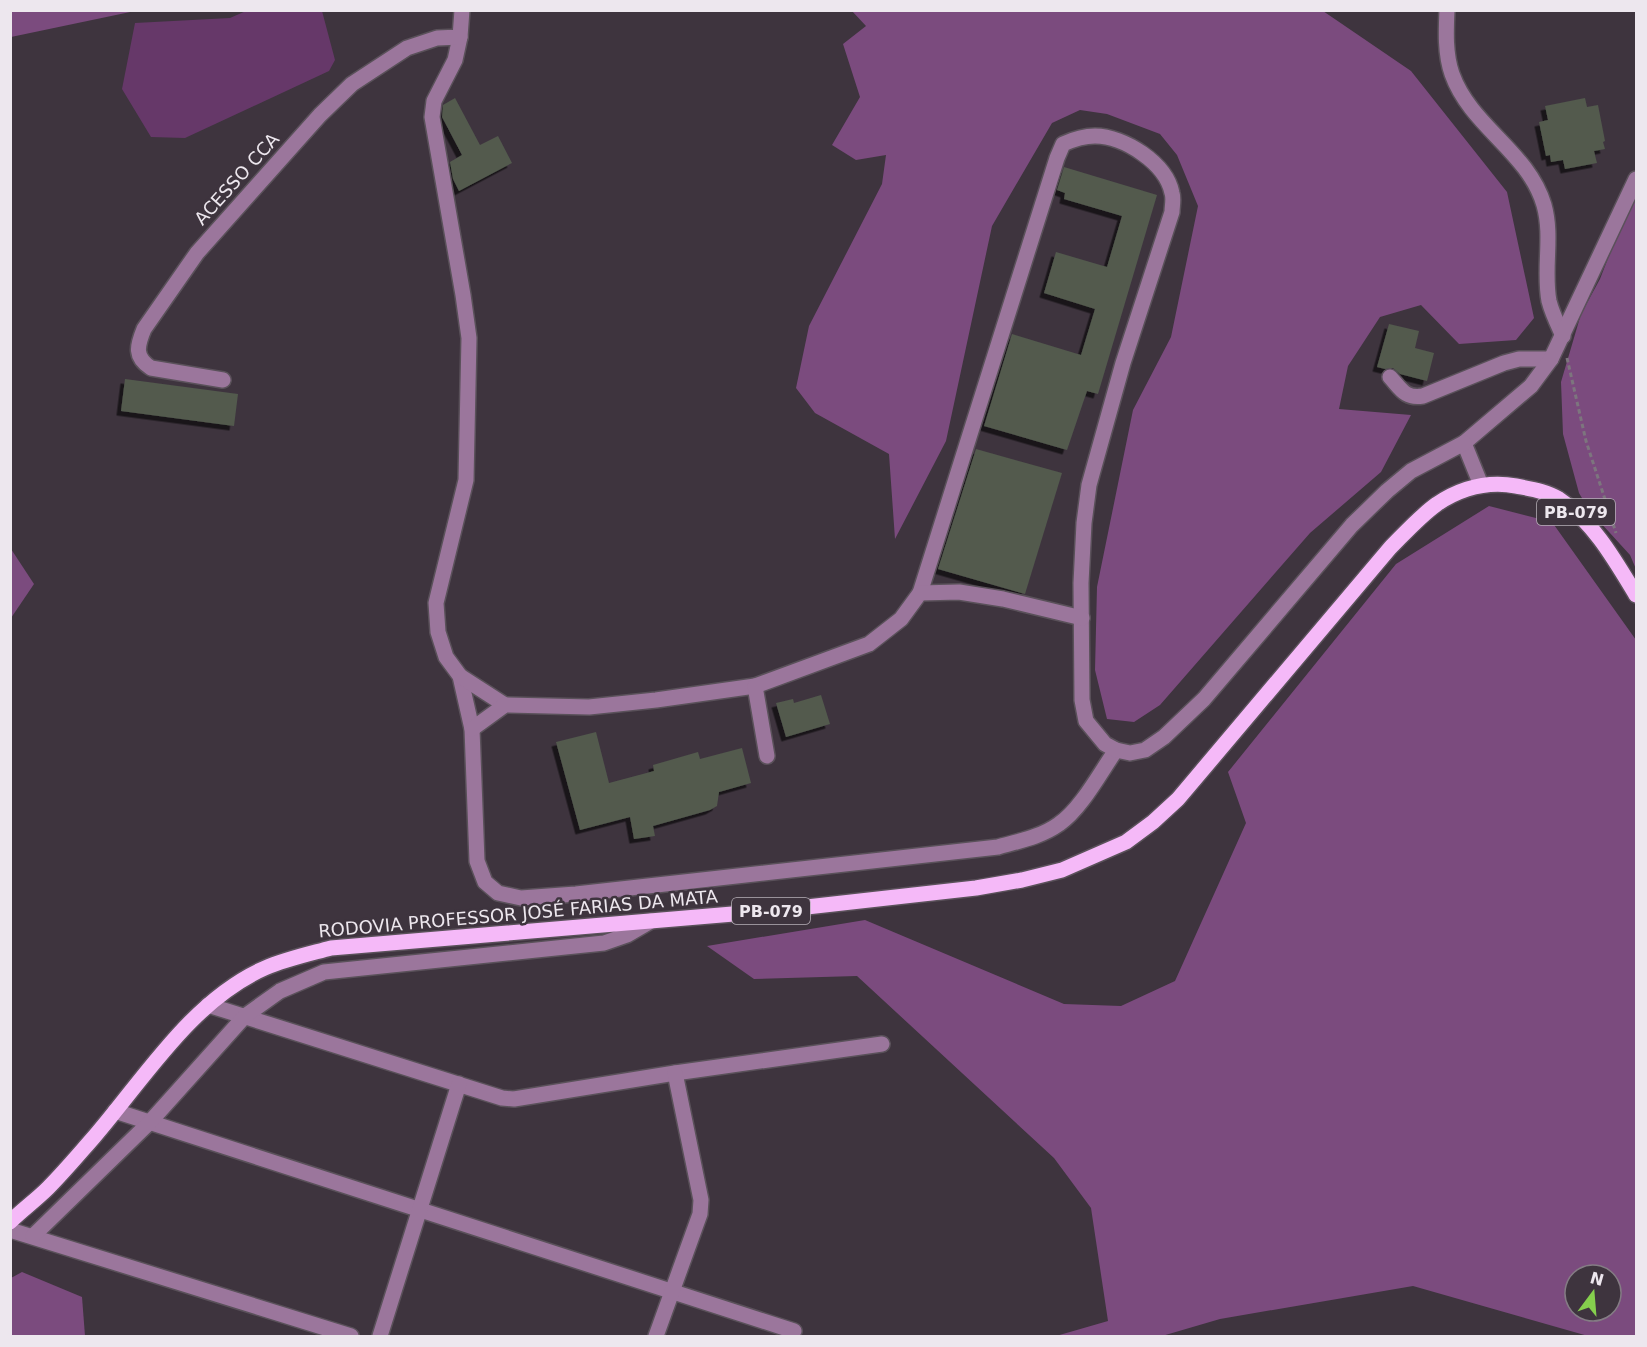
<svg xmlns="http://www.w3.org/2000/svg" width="1647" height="1347" viewBox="0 0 1647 1347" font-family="'DejaVu Sans',sans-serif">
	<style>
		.forest { fill: #7b4b7e; fill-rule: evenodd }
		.water { fill: #663869 }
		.building { fill: #525a4d; filter: url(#shadow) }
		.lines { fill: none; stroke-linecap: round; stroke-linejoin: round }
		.minor-casing { stroke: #5a515a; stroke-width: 18 }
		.major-casing { stroke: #5a515a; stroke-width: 18 }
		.path { stroke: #7d757e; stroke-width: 3; stroke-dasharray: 4.5 3; stroke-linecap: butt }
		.minor { stroke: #9b769c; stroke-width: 15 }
		.major { stroke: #f5b9f8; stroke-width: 15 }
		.labels { text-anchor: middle; stroke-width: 5; stroke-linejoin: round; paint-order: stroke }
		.shield { fill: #3e343e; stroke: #b8b1b9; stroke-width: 1.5 }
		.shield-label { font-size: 16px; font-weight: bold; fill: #ede7ee }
		.street-label { font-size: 18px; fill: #ede7ee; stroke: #3e343e }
	</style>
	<defs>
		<filter id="shadow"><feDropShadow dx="-4.5" dy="4.5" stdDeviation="0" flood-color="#0009"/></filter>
	</defs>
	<rect width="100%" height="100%" fill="#3e343e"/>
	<g class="forest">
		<path d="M 11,10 L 135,10 L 135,11 L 11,37 Z"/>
		<path d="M 852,11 L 1323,11 L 1411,71 L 1507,192 L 1534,318 L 1516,340 L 1459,344 L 1421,305 L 1380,317 L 1348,366 L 1339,409 L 1411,415 L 1381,472 L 1310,533 L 1160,705 L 1134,722 L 1107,719 L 1095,670 L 1097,587 L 1133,410 L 1171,337 L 1198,206 L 1177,155 L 1160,134 L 1107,114 L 1080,110 L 1052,123 L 992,226 L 946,441 L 895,539 L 889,454 L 815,413 L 796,388 L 809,326 L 882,184 L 886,155 L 856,160 L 832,145 L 860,97 L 843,44 L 866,26 Z"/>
		<path d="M 1636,195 L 1636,569 L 1630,555 L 1589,510 L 1579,493 L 1563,434 L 1561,382 L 1581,314 L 1600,279 L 1624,217 Z"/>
		<path d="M 1489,506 L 1552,522 L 1636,640 L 1636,1336 L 1588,1336 L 1413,1286 L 1220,1319 L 1162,1336 L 1056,1336 L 1108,1321 L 1091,1208 L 1054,1158 L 857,976 L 754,979 L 707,946 L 865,920 L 1064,1004 L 1121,1006 L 1175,981 L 1246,823 L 1228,772 L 1396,564 ZM 1575,1275 L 1611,1275 L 1611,1311 L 1575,1311 Z"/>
		<path d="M 11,549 L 34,584 L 11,618 Z"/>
		<path d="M 22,1272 L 82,1297 L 85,1336 L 11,1336 L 11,1278 Z"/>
	</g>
	<path class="water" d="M 246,11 L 322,11 L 335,60 L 329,71 L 185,138 L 151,137 L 122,89 L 135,23 L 230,18 Z"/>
	<g class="building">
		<path d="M 455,98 L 480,145 L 498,136 L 512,163 L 459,191 L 453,179 L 450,162 L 462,155 L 442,117 L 443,105 Z"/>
		<path d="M 1585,98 L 1587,107 L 1598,105 L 1605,141 L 1603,142 L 1605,149 L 1594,151 L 1597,163 L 1565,169 L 1563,160 L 1551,162 L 1550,155 L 1546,156 L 1539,122 L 1548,120 L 1545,106 Z"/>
		<path d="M 1064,167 L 1157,195 L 1098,394 L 1087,391 L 1067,450 L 984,426 L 1012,334 L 1081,355 L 1095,309 L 1044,293 L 1056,252 L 1107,267 L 1122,216 L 1064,199 L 1065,193 L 1057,190 Z"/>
		<path d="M 1389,324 L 1419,331 L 1415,348 L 1434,353 L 1427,381 L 1400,374 L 1393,368 L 1385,369 L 1377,367 Z"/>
		<path d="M 125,379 L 238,394 L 234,426 L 121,411 Z"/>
		<path d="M 976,449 L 1062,473 L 1025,594 L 938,569 Z"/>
		<path d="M 821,695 L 830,724 L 786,737 L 776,703 L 793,699 L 794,703 Z"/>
		<path d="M 596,732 L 609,783 L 654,771 L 653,765 L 698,752 L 700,759 L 742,748 L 751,783 L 719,792 L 717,806 L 710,810 L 653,826 L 655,836 L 634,839 L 630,817 L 580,830 L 556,742 Z"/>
	</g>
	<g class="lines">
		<defs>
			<g id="minor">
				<path d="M 1447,10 C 1446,31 1445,54 1452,74 C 1471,127 1528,151 1544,205 C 1553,237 1543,269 1549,301 C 1552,313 1558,325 1563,336"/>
				<path d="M 460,37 L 455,60 L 434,101 L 432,117 L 463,295 L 469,338 L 466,480 L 436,603 L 438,632 L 446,657 L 460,676 L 472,729 L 477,861 L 485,882 L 498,893 L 521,898 L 576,894 L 998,847 C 1019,841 1041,837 1059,824 C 1081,809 1100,773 1116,750"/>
				<path d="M 1390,377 C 1401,389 1405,399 1423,396 L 1504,363 L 1519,359 L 1551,359"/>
				<path d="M 223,380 L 151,368 C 134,357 137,346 144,329 L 197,253 L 320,115 L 352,84 L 407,48 L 437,38 L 460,37 L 462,10"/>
				<path d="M 1481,485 L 1464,443 L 1531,386 L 1551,359 L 1636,179"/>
				<path d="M 920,593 L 1057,158 L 1063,144 C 1074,139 1083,136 1095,136 C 1124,136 1166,163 1172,193 C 1174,199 1172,206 1172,212 L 1123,363 L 1089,485 L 1084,523 L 1081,583 L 1082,700 L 1086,721 L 1105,744 L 1116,750 L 1130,753 L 1145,750 L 1164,737 L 1204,699 L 1352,525 L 1387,491 L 1411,471 L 1464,443"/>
				<path d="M 460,676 L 505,705"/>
				<path d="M 472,729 L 505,705 L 589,707 L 656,700 L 755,686"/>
				<path d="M 767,756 L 755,686 L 869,644 L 901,619 L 920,593 L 959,592 L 1003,599 L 1082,618"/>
				<path d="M 208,1005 L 502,1098 L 514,1099 L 675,1073 L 882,1044"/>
				<path d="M 115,1111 L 794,1331"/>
				<path d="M 10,1230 L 351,1336"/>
				<path d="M 33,1236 L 149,1123 L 245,1016 L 280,991 L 324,972 L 604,943 L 627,935 L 651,921"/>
				<path d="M 380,1336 L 459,1084"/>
				<path d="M 656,1336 L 700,1214 L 701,1200 L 675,1073"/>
			</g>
			<path id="major" d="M 10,1222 C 22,1210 36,1200 48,1188 C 64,1172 79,1154 94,1137 C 144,1079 192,1000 265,968 C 286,959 309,954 331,948 L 780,910 L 976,888 L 1022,880 L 1062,870 L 1126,842 L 1153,822 L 1178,799 L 1390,548 C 1405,533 1420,516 1437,504 C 1461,488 1488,481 1516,486 C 1531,489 1546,491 1559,499 C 1593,521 1616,562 1636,595"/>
		</defs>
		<use href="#minor" class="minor-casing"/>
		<use href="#major" class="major-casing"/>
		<path class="path" d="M 1567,358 L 1586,441 L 1616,533"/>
		<use href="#minor" class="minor"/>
		<use href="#major" class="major"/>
	</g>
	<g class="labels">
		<g class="shield">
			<rect x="1537" y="499" width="78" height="26" rx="4.5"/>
			<rect x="732" y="898" width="78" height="26" rx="4.5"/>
		</g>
		<g class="shield-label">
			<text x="1576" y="518">PB-079</text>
			<text x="771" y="917">PB-079</text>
		</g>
		<g class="street-label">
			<text transform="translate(237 179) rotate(-48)" y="6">ACESSO CCA</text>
			<text transform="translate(518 914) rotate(-5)" y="6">RODOVIA PROFESSOR JOSÉ FARIAS DA MATA</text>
		</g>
	</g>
	<rect width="1647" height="1347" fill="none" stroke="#ede7ee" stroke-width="24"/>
	<g transform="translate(1593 1293) rotate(16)"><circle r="28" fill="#3e343e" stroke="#847c84" stroke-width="1.5"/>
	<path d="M0-4.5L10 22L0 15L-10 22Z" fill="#85cf4d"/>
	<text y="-9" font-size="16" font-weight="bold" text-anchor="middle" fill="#ede7ee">N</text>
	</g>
</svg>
